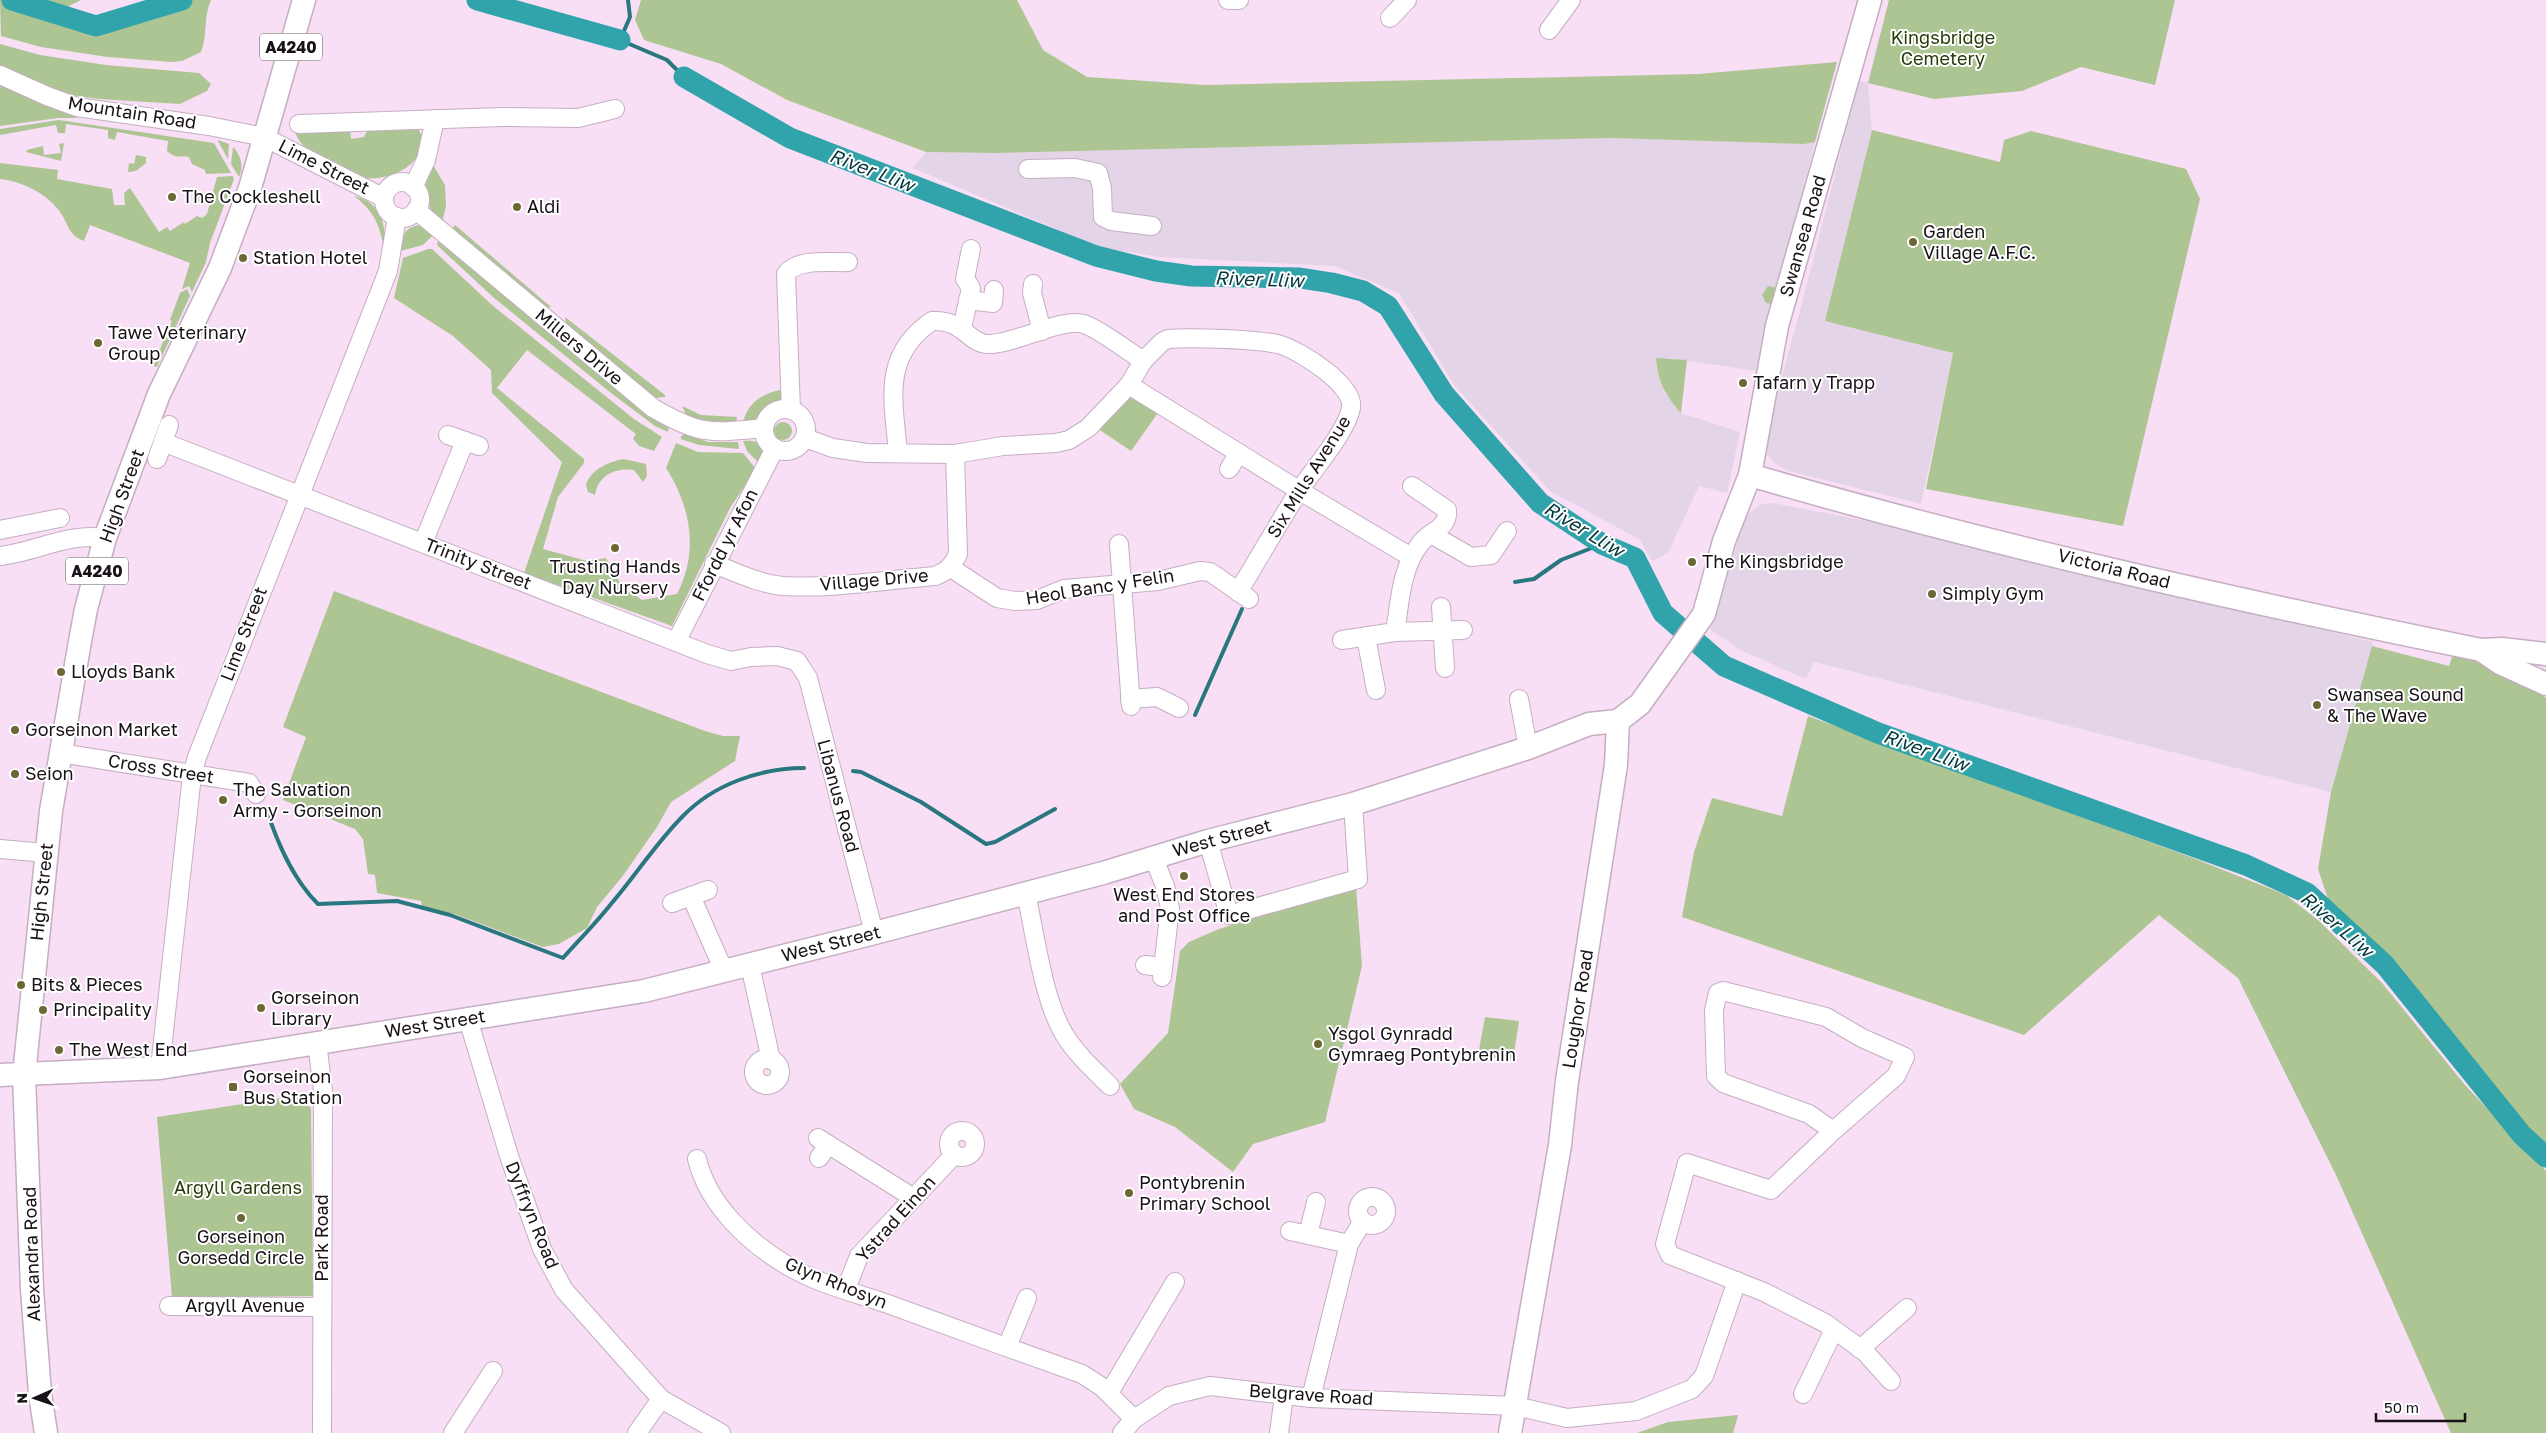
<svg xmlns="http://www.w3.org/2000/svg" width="2546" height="1433" viewBox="0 0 2546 1433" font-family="'Golos Text',sans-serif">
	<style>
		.industrial { fill: #e4d4e7 }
		.green { fill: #acc592 }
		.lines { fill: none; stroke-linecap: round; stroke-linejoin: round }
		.stream { stroke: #29777f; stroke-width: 4 }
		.river { stroke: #30a3ab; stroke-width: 21 }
		.minor-casing { stroke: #c5aec3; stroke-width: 20 }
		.major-casing { stroke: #c5aec3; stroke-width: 25 }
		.minor { stroke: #fff; stroke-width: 18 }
		.major { stroke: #fff; stroke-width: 22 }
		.poi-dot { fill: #6c6734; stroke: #fff; stroke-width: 2 }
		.labels { text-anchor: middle; stroke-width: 4; stroke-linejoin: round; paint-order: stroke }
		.shield { fill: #fff; stroke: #5e585d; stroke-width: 1 }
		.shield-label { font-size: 16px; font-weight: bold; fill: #191118 }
		.park-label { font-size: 18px; fill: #273b08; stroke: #fff }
		.street-label { font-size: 18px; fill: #191118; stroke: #fff }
		.poi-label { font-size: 18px; fill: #191118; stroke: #fff; text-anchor: start }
		.water-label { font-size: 19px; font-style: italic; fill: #04393d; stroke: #fff }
	</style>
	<rect width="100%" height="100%" fill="#f8dff5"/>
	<g class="industrial">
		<path d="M 1859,81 L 1868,83 L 1872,130 L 1825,321 L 1953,353 L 1921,504 L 1789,471 L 1774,463 L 1767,455 L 1763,443 L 1800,311 Z"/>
		<path d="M 1611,138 L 1804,144 L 1815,142 L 1757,371 L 1670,358 L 1663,391 L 1681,413 L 1740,432 L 1727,493 L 1699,486 L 1668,553 L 1652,561 L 1639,539 L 1550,491 L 1454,385 L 1399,293 L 1334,266 L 1160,257 L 1098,247 L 913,168 L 926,152 L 994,153 Z"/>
		<path d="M 1773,503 L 1913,530 L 2373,642 L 2331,792 L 1814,662 L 1806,679 L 1740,650 L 1710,629 L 1718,607 L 1745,516 L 1762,504 Z"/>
	</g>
	<g class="green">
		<path d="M 0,0 L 22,0 L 56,19 L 80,26 L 100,29 L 145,22 L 183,10 L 192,0 L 211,0 C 203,17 208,35 201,52 L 182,61 L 171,62 L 108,57 L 41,47 L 1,36 Z"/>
		<path d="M 39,0 L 81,0 L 61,10 Z"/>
		<path d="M 641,0 L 1017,0 L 1043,50 L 1087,77 L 1205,85 L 1698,74 L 1837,62 L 1815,142 L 1804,144 L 1611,138 L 994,153 L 926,152 L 787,100 L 721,64 L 644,40 L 635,20 Z"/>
		<path d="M 1889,0 L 2175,0 L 2155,85 L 2081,67 L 2022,91 L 1934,99 L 1868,83 Z"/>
		<path d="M 0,44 L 40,55 L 106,65 L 199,73 L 211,84 L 207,91 L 180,104 L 99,99 L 63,94 L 0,66 Z"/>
		<path d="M 0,84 L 78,118 L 58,118 L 0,126 Z"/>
		<path d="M 59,120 L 214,143 L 231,173 L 206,174 L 205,170 L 192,164 L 189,157 C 180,154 178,161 167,151 L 168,141 L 117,132 L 115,140 L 108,138 L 108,130 L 66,124 L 65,133 L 58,133 L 56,125 L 0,135 L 0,129 Z"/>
		<path d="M 369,127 L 417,127 L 423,137 C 422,142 422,148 419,153 C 410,173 380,181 360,178 C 337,166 301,156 294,129 L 350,129 L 351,139 L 364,137 Z"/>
		<path d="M 1872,130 L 2000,162 L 2004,140 L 2031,131 L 2186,169 L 2200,199 L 2123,526 L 1926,489 L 1953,353 L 1825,321 Z"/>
		<path d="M 218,140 L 229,144 L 228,159 L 218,141 Z"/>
		<path d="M 64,143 L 61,161 L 26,152 L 27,150 L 43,146 L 44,155 L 61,153 L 59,144 Z"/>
		<path d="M 233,147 C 241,155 244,167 239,177 L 231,164 Z"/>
		<path d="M 136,155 L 146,157 L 146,163 L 136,171 L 128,172 L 129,163 L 134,164 Z"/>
		<path d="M 0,163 L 58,170 L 57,179 L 112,189 L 114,205 L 125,205 L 124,193 L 130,188 L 159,232 L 167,227 L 170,231 L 184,222 L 185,224 L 197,216 L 202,218 L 207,214 L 217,177 L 233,176 L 234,179 L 210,243 L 206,262 L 192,292 L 189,286 L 182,289 L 190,263 L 90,225 L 84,241 C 67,234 70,226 60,212 C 48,194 21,181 0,179 Z"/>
		<path d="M 433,165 L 445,185 L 446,207 L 443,218 L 445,225 C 424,206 420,190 433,165 Z"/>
		<path d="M 195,190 L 205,193 L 205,205 L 198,201 L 193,193 Z"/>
		<path d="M 354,196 C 381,202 387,225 384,249 C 380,225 374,211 354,196 Z"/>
		<path d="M 422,225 L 436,236 L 431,237 L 423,245 L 400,251 C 402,236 404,226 422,225 Z"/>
		<path d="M 455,225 L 551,307 L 544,308 L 451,230 Z"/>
		<path d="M 440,241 L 627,398 L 669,426 L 668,432 L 655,426 L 611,393 L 493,297 L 438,246 L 437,243 Z"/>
		<path d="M 428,249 L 432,249 L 492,305 L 634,419 L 662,437 L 654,451 L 639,446 L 633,439 L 636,434 L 527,350 L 497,388 L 584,459 L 584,463 L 558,497 L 543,549 L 587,561 L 606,558 L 622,586 L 642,600 L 677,594 C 699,552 691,507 666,468 L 676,443 L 698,452 L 743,453 L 756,469 L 730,508 L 672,626 L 524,573 L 562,462 L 492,393 L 491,370 L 453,336 L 394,298 L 403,258 Z"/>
		<path d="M 1768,286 L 1777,288 L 1772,304 L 1766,303 L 1762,295 Z"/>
		<path d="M 187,289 L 190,296 L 157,367 L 153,366 L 172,321 L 170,320 L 180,293 Z"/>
		<path d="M 565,317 L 665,395 L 665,397 L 655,398 L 647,394 L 567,327 Z"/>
		<path d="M 1656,358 L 1687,360 L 1681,413 C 1665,395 1658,382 1656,358 Z"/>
		<path d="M 786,389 L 784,401 L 780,405 L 768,409 L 759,422 L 743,426 C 744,403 766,391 786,389 Z"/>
		<path d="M 1129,390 L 1160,410 L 1131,451 L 1094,426 Z"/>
		<path d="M 682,406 L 701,415 L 737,417 L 736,424 L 712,426 L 686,415 Z"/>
		<circle cx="783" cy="431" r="9"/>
		<path d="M 685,434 L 708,442 L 738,442 L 739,449 L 699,445 L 681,439 L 681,436 Z"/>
		<path d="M 743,441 C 754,440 763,442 765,453 L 761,465 L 747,451 Z"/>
		<path d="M 624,459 L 646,464 L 647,476 L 643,482 L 634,470 C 616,467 598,475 595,495 L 588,492 L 586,485 C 591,469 608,462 624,459 Z"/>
		<path d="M 334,591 L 705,731 L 723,736 L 740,736 L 735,761 L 671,802 L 657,827 L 622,877 L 597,907 L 587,928 L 559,944 L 543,947 L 457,915 L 422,906 L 421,901 L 377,893 L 375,875 L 368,874 L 363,839 L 355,829 L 283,800 L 306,737 L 283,727 Z"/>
		<path d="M 2372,646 L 2449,666 L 2453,654 C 2487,662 2517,679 2546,698 L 2546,1147 L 2501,1101 L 2418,997 L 2329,902 L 2318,869 L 2331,792 Z"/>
		<path d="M 1808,716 L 2193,858 L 2286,895 L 2319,921 L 2382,983 L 2465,1085 L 2546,1171 L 2546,1433 L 2451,1433 L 2336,1175 L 2238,978 L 2159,915 L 2024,1035 L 1682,917 L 1694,852 L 1712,798 L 1782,816 Z"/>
		<path d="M 1356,887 L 1362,966 L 1325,1122 L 1253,1144 L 1233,1172 L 1175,1127 L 1134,1109 L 1120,1084 L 1168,1033 L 1180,951 L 1189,942 L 1219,929 Z"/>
		<path d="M 1485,1017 L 1519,1021 L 1514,1053 L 1510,1060 L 1478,1056 Z"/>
		<path d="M 296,1096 L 311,1108 L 313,1296 L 172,1298 L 157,1117 Z"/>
		<path d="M 1738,1415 L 1733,1433 L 1637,1433 L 1668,1422 Z"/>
	</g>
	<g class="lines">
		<g class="stream">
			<path d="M 628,0 L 630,17 L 620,40 L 667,60 L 684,77"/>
			<path d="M 1515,582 L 1534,579 L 1561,560 L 1602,544"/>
			<path d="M 1195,715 L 1242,609"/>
			<path d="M 853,771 L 861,772 L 921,802 L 986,844 L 995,842 L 1055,809"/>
			<path d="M 266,808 C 277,842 292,878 318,904 L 397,901 L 450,915 L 563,958 C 579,940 596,923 611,904 C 636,875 656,843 683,816 C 714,784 761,768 804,768"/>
		</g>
		<g class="river">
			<path d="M 12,0 L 96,26 L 182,0"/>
			<path d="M 477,0 L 620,40"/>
			<path d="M 684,77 L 790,138 L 1096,256 L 1156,271 L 1191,276 L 1300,278 L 1332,283 L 1363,291 L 1388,306 L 1444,394 L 1540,503 L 1602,544 L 1635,558 L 1663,613 L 1724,666 L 1878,733 L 2246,865 L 2307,893 L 2385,965 L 2522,1135 L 2546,1157"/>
		</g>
		<defs>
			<g id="minor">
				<path d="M 1228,0 L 1239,0"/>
				<path d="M 1390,18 L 1407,0"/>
				<path d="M 1549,30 L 1571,0"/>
				<path d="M 0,75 L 47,96 L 77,107 L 209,126 L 264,137 L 384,198"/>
				<path d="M 299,124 L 502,117 L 578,118 L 615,109"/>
				<path d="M 1028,169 L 1075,168 L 1098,173 L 1102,188 L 1103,217 L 1111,221 L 1152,226"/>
				<circle cx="402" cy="200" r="18"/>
				<path d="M 413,187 L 426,160 L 435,119"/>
				<path d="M 416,210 L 653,408 C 701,436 711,433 764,428"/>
				<path d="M 1033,284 L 1032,293 L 1042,331"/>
				<path d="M 968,300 L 993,303 L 994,290"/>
				<path d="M 962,328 L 971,288 L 965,279 L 971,249"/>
				<path d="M 1129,385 L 1300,491 L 1411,557"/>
				<circle cx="785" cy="430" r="21"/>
				<path d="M 791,410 L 786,274 C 797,258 830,263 848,262"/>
				<path d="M 448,435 L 479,446"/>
				<path d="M 805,438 L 833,448 L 867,453 L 955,454 L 1003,446 L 1056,443 L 1069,440 L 1088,428 L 1129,385 L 1143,361 L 1162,342 L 1168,339 C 1189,337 1261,339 1281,345 C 1300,351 1355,385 1351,408 C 1347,431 1313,470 1299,491 C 1278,524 1259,558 1238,592"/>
				<path d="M 163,442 L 707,654 L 731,661 L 751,657 L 777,656 L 797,661 L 808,678 L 874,933"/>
				<path d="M 898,452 C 893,399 882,355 932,321 C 963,319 968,343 987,344 C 1013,345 1063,317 1084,324 C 1099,329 1128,351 1143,361"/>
				<path d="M 157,459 L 169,425"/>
				<path d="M 1229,469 L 1239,453"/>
				<path d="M 0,530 L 60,518"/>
				<path d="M 1431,534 L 1471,557 L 1491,555 L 1507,531"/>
				<path d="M 423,543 L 465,441"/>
				<path d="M 1119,544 L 1131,706"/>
				<path d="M 0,556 C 36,552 69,532 105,538"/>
				<path d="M 714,564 C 736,572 759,584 783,586 C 833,589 885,580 935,576 C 948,571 952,566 958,554 L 955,454"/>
				<path d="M 951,568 L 997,598 L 1015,601 L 1037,600 L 1064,589 L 1158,581 L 1200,571 L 1210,572 L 1249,599"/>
				<path d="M 1441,607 L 1445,668"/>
				<path d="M 1395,632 L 1463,630"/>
				<path d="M 1366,637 L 1376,690"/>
				<path d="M 1342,640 L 1395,632 C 1400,602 1401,568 1420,544 C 1429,531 1449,529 1447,510 L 1412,486"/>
				<path d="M 676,642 L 775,448"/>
				<path d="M 1130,699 L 1157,697 L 1179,708"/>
				<path d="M 1519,699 L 1528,748"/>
				<path d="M 60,753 L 249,783 L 256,794"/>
				<path d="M 1208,841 L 1229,915 L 1358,879 L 1353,804"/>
				<path d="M 0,849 L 46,853"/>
				<path d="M 1153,856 L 1165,886 L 1170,908 L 1162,977"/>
				<path d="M 1026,893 C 1035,934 1043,999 1064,1034 C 1076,1054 1094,1070 1110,1086"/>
				<path d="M 691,896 L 724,971"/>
				<path d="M 672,903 L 708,890"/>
				<path d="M 750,965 L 771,1060"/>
				<path d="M 1145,965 L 1161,967"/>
				<path d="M 468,1019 L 509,1156 L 542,1249 L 564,1290 L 661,1399 L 721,1433"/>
				<path d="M 317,1042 L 323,1091 L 322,1433"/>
				<circle cx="767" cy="1072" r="13"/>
				<path d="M 160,1068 L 192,775 L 197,757 L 388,271 L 397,217"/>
				<path d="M 1833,1131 L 1896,1076 L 1905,1057 L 1862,1038 L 1826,1017 L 1723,991 L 1718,993 L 1714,1010 L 1716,1076 L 1723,1083 L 1809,1114 L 1833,1131 L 1771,1190 L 1687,1163 L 1665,1244 L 1670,1255 L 1764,1292 L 1825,1323 L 1865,1352 L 1891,1381"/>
				<circle cx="962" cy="1144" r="13"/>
				<path d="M 818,1138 L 912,1197"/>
				<path d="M 819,1158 L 828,1145"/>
				<path d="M 697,1159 C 708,1205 749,1243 788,1266 C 818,1284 856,1293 888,1304 C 953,1328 1017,1351 1082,1374 L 1102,1387 L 1134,1419"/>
				<circle cx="1372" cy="1211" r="14"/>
				<path d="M 1290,1231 L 1349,1244"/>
				<path d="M 1308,1235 L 1316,1202"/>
				<path d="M 846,1289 L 859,1256 L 955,1154"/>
				<path d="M 169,1306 L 322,1307"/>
				<path d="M 1007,1347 L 1027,1298"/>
				<path d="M 1860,1349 L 1907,1308"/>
				<path d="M 1109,1393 L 1175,1282"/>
				<path d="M 1803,1394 L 1834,1330"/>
				<path d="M 1311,1398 L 1349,1244 L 1363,1221"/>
				<path d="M 453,1433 L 493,1371"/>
				<path d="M 637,1433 L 661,1399"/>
				<path d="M 1122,1433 L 1134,1419 L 1169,1396 L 1210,1386 L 1311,1398 L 1515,1406 L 1567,1418 L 1636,1411 L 1692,1389 L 1704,1376 L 1737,1281"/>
				<path d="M 1279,1433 L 1284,1395"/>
			</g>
			<g id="major">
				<path d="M 1750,475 C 1990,545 2235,600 2481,650 L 2502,649 L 2546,654"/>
				<path d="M 2481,650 L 2500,663 L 2546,684"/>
				<path d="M 0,1075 L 160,1068 L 644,991 L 863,936 L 1103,873 L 1208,841 L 1353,804 L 1528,748 L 1589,724 L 1618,721"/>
				<path d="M 46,1433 L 40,1394 L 32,1289 L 24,1075 L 51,811 L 79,647 L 86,609 L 105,538 L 159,394 L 220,268 L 250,188 L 304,0"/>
				<path d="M 1510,1433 L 1560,1145 L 1567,1081 L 1616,765 L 1618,721 L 1640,704 L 1704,614 L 1724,541 L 1750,475 L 1777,326 L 1870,0"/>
			</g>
		</defs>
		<use href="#minor" class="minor-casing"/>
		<use href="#major" class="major-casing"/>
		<use href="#minor" class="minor"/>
		<use href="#major" class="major"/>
	</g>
	<g class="poi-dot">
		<circle cx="172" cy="197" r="5"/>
		<circle cx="517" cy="207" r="5"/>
		<circle cx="1913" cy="242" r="5"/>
		<circle cx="243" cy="258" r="5"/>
		<circle cx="98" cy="343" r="5"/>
		<circle cx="1743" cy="383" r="5"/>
		<circle cx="615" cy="548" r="5"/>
		<circle cx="1692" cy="562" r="5"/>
		<circle cx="1932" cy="594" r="5"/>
		<circle cx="61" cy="672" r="5"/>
		<circle cx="2317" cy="705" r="5"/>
		<circle cx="15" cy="730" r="5"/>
		<circle cx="15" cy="774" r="5"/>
		<circle cx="223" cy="800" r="5"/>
		<circle cx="1184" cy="876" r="5"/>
		<circle cx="21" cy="985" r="5"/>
		<circle cx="261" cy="1008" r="5"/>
		<circle cx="43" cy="1010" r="5"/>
		<circle cx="1318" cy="1044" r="5"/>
		<circle cx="59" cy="1050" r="5"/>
		<rect x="228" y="1082" width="10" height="10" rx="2.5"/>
		<circle cx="1129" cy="1193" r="5"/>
		<circle cx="241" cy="1218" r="5"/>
	</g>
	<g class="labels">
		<g class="shield">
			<rect x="260" y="33.5" width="62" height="27" rx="4"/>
			<rect x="66" y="557.5" width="62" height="27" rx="4"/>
		</g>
		<g class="shield-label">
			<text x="291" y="53">A4240</text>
			<text x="97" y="577">A4240</text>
		</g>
		<g class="park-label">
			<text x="1943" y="44">Kingsbridge<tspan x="1943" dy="21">Cemetery</tspan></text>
			<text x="238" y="1194">Argyll Gardens</text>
		</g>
		<g class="street-label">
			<text transform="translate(132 113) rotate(9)" y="6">Mountain Road</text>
			<text transform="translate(324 167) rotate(27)" y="6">Lime Street</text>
			<text transform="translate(1803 236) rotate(-74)" y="6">Swansea Road</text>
			<text transform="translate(579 347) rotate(40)" y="6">Millers Drive</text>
			<text transform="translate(1309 477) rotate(-58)" y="6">Six Mills Avenue</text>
			<text transform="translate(122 496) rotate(-70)" y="6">High Street</text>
			<text transform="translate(725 545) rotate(-63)" y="6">Ffordd yr Afon</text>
			<text transform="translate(478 564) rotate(21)" y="6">Trinity Street</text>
			<text transform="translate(2114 569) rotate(14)" y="6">Victoria Road</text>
			<text transform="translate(874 580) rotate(-5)" y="6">Village Drive</text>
			<text transform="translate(1100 587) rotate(-9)" y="6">Heol Banc y Felin</text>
			<text transform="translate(244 634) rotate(-69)" y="6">Lime Street</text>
			<text transform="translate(161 769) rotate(9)" y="6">Cross Street</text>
			<text transform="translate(838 796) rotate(75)" y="6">Libanus Road</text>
			<text transform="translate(1222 838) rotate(-15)" y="6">West Street</text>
			<text transform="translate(42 892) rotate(-84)" y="6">High Street</text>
			<text transform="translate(831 944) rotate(-14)" y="6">West Street</text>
			<text transform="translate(1578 1009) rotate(-81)" y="6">Loughor Road</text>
			<text transform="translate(435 1024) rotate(-9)" y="6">West Street</text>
			<text transform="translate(532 1215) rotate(68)" y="6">Dyffryn Road</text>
			<text transform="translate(896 1219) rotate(-48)" y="6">Ystrad Einon</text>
			<text transform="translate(322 1238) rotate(-90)" y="6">Park Road</text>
			<text transform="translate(32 1254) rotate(-92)" y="6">Alexandra Road</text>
			<text transform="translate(836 1283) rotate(22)" y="6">Glyn Rhosyn</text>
			<text x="245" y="1312">Argyll Avenue</text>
			<text transform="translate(1311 1395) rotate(4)" y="6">Belgrave Road</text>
		</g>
		<g class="poi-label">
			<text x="182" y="203">The Cockleshell</text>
			<text x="527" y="213">Aldi</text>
			<text x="1923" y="238">Garden<tspan x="1923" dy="21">Village A.F.C.</tspan></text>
			<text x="253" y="264">Station Hotel</text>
			<text x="108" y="339">Tawe Veterinary<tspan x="108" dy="21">Group</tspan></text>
			<text x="1753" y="389">Tafarn y Trapp</text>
			<text x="1702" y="568">The Kingsbridge</text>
			<text x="615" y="573" text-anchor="middle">Trusting Hands<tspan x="615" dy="21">Day Nursery</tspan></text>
			<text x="1942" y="600">Simply Gym</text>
			<text x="71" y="678">Lloyds Bank</text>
			<text x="2327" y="701">Swansea Sound<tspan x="2327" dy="21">&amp; The Wave</tspan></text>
			<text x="25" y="736">Gorseinon Market</text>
			<text x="25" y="780">Seion</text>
			<text x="233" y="796">The Salvation<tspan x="233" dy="21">Army - Gorseinon</tspan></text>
			<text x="1184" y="901" text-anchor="middle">West End Stores<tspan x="1184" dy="21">and Post Office</tspan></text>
			<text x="31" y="991">Bits &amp; Pieces</text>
			<text x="271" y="1004">Gorseinon<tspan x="271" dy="21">Library</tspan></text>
			<text x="53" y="1016">Principality</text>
			<text x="1328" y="1040">Ysgol Gynradd<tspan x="1328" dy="21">Gymraeg Pontybrenin</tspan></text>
			<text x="69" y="1056">The West End</text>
			<text x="243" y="1083">Gorseinon<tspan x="243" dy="21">Bus Station</tspan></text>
			<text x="1139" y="1189">Pontybrenin<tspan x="1139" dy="21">Primary School</tspan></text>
			<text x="241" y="1243" text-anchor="middle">Gorseinon<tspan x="241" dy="21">Gorsedd Circle</tspan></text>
		</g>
		<g class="water-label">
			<text transform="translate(872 170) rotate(21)" y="7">River Lliw</text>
			<text transform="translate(1259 279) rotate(2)" y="7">River Lliw</text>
			<text transform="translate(1584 529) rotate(31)" y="7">River Lliw</text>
			<text transform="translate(1926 750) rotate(20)" y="7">River Lliw</text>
			<text transform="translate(2337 924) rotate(41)" y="7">River Lliw</text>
		</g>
	</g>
	<g transform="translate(35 1398) rotate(268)" stroke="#ffffff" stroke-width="4" paint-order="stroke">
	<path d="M0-4L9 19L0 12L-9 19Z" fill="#191118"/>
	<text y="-8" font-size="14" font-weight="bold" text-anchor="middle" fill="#191118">N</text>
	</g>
	<path d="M2376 1413v8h89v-8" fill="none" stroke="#191118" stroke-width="2.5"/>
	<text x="2384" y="1413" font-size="15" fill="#191118" stroke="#ffffff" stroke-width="4" paint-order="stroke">50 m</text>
</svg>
